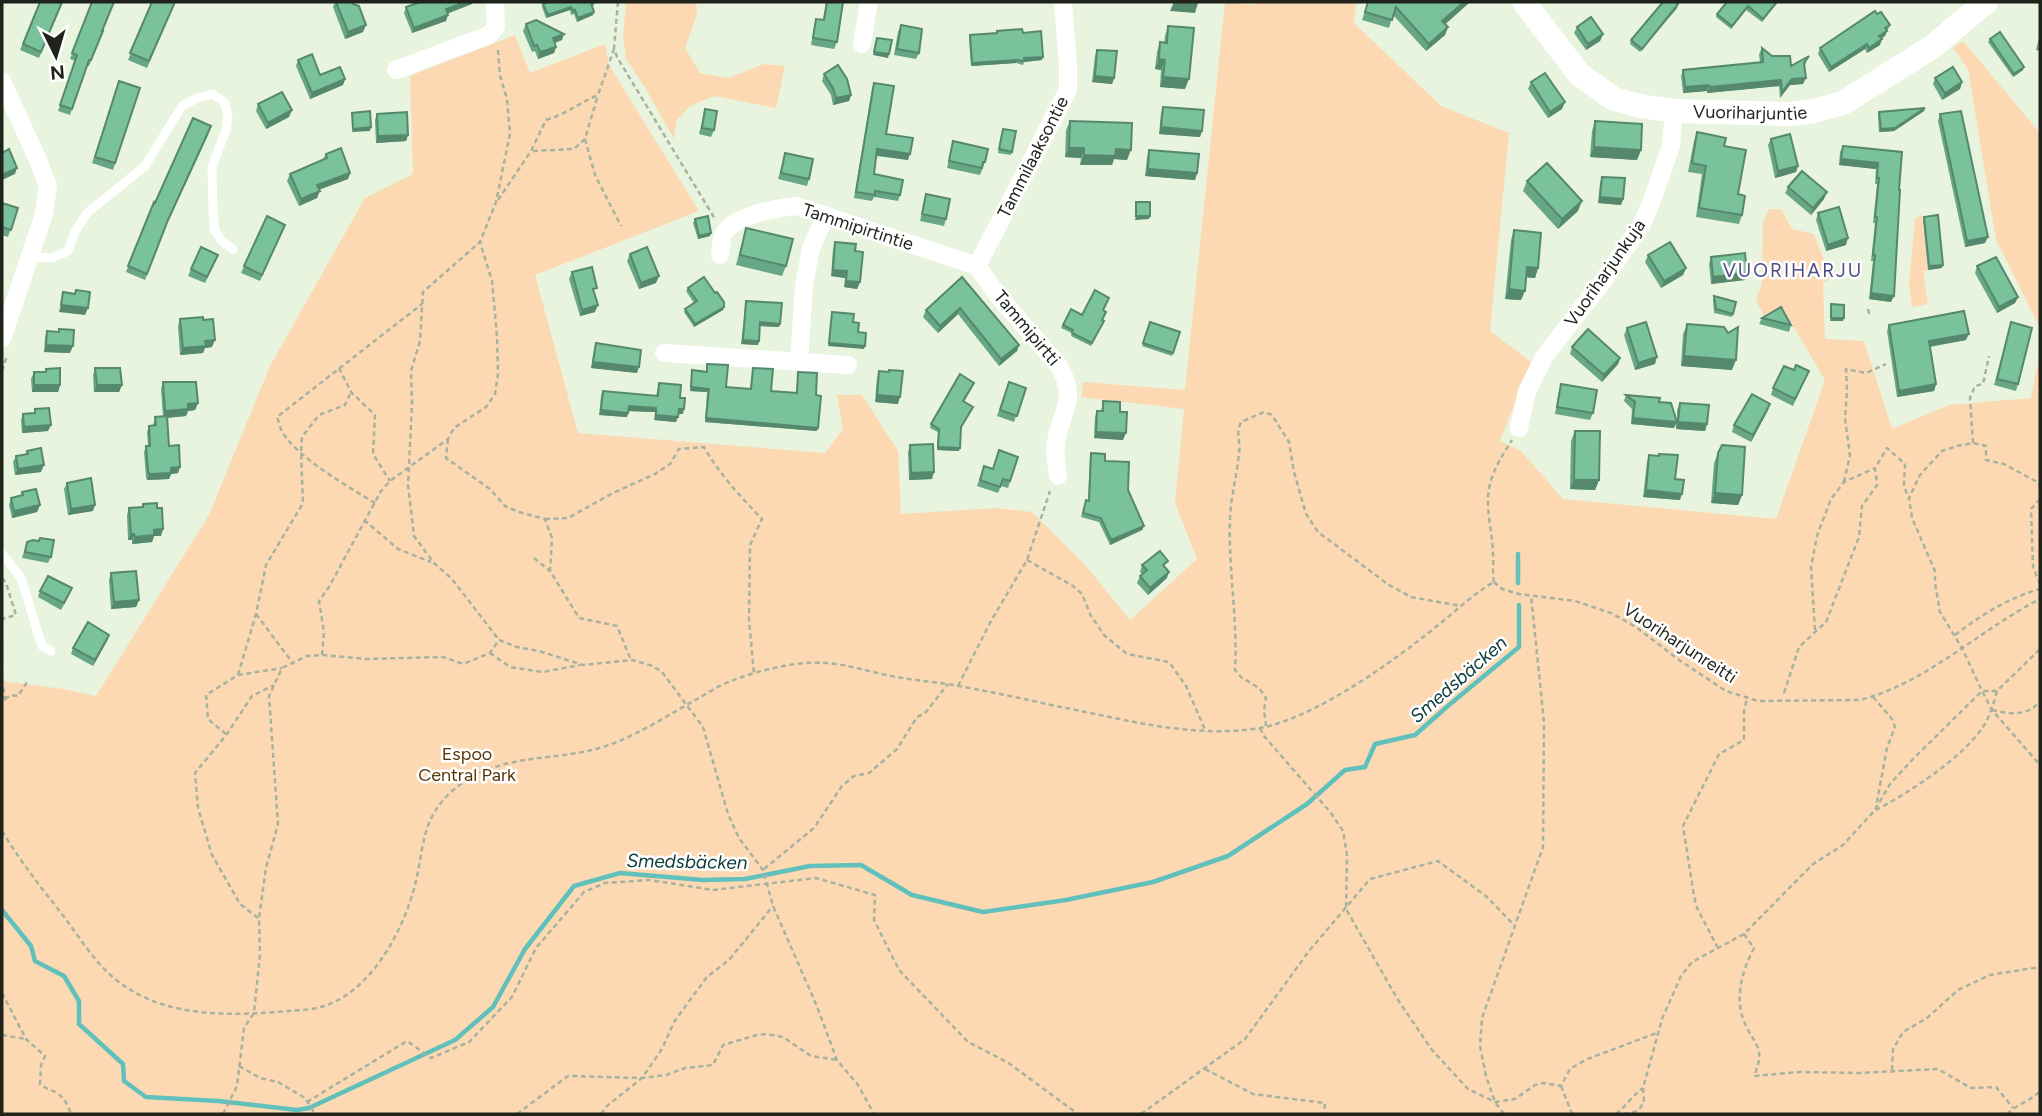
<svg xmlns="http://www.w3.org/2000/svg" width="2042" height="1116" viewBox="0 0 2042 1116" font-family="Figtree,sans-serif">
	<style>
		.green { fill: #fdd9b3 }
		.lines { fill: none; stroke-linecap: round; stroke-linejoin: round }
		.stream { stroke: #60c0bc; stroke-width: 4.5 }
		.path { stroke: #a8b2a0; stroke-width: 2.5; stroke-dasharray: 5 3.5; stroke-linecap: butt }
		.lane { stroke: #fff; stroke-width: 9 }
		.street { stroke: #fff; stroke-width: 18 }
		.secondary { stroke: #fff; stroke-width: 24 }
		.wall { fill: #68a786 }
		.shaded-wall { fill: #55886d }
		.building { fill: #79c29c; stroke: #55886d; stroke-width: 2 }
		.labels { text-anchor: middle; stroke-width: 5; stroke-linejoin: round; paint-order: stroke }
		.street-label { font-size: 18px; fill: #1f231b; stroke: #fff }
		.park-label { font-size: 18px; fill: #58360b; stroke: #fff }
		.neighbourhood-label { font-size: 19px; letter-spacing: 2px; fill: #4f4b89; stroke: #fff }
		.water-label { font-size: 19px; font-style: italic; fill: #0c3b39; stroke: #fff }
	</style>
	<rect width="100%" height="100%" fill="#e8f4dd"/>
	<g class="green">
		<path d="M 626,2 L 696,2 L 697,14 L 685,48 L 700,73 L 728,78 L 764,64 L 785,66 L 776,108 L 714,96 L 690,106 L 676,121 L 674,139 L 646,89 L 626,59 L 623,38 Z"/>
		<path d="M 1225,2 L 1254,5 L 1254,2 L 1356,2 L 1354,23 L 1441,106 L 1509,133 L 1490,331 L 1531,362 L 1500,441 L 1520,450 L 1563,499 L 1776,519 L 1825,380 L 1782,307 L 1764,317 L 1756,299 L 1762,284 L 1763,223 L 1769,209 L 1781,209 L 1792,229 L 1814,234 L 1831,278 L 1823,283 L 1825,339 L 1864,341 L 1892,429 L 1949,405 L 2031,398 L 2040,352 L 2040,1114 L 2,1114 L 2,681 L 63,689 L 96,696 L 209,515 L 270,366 L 365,198 L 413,174 L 410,76 L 515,35 L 530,73 L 605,44 L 609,65 L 699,211 L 535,275 L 578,433 L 825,453 L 843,429 L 837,395 L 862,395 L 898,451 L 901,514 L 995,508 L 1032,512 L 1086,566 L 1130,620 L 1197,559 L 1175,503 L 1184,409 L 1081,397 L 1083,382 L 1185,390 Z"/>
		<path d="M 1963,41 L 2040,133 L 2040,328 L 1996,240 L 1968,69 L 1953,48 Z"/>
		<path d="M 1922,215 L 1928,270 L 1923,271 L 1928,304 L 1912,307 L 1909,285 L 1915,219 Z"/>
	</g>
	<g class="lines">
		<g class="stream">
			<path d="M 1518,554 L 1518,583"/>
			<path d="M 2,910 L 31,946 L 35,961 L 64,976 L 79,1001 L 79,1024 L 123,1064 L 124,1081 L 146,1097 L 218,1101 L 297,1110 L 309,1108 L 455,1040 L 493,1007 L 525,949 L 574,886 L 620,873 L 703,880 L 745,879 L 810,866 L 861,865 L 912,895 L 983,912 L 1066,900 L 1153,882 L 1228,856 L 1307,804 L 1345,770 L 1365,767 L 1375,744 L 1415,735 L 1449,705 L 1519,647 L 1519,605"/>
		</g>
		<g class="path">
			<path d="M 618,2 L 614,48 L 617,57 L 715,219"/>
			<path d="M 498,50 L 500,76 L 507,99 L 510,134 L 496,202 L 480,242 L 423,292 L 420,341 L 411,371 L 412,404 L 408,485 L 414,536 L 434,563 L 452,579 L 499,640"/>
			<path d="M 585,139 L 595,175 L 621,226"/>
			<path d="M 533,151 L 574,149 L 585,139 L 598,95"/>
			<path d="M 498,200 L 531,151 L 546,120 C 566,114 579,103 598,95 L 614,49"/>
			<path d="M 1868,309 L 1870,317"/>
			<path d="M 339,368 L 351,392 L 375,415 L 373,454 L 390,481"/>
			<path d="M 2,371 L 7,356"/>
			<path d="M 448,439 L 446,458 L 490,489 L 505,506 L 519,512 L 545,519 L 552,538 L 550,571 L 579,618 L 617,626 L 631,660"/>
			<path d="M 1973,443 L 1970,398 L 1975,386 L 1983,384 L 1989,356"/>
			<path d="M 1844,482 L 1850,455 L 1845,419 L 1847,390 L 1846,369 L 1866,373 L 1886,364"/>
			<path d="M 2040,488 L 2039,483 L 2004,464 L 1986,460 L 1986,446 L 1973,443 L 1957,446 L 1942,451 L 1920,475 L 1909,498 L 1912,518 L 1935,571 L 1935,583 L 1940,612 L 1962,648 L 1982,691 L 1992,710 L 2040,765"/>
			<path d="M 2040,499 L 2031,509 L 2033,567 L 2040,584"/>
			<path d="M 375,503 C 350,488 298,458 283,433 C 280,428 279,422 277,417 L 422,304"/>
			<path d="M 545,519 L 568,518 L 613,493 L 655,474 L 670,464 L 679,449 L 704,447 C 720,475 740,496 762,519 L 750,545 L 749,620 L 754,674"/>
			<path d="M 364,520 L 398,549 L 431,562"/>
			<path d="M 534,558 L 550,571"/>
			<path d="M 1027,560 L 1073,586 L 1082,594 L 1091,616 L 1104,635 L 1127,654 L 1169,662 L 1186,686 L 1206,732"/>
			<path d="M 2,578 L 6,583 L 16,615 L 2,619"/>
			<path d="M 1494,582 L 1502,589 L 1519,594 L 1575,601 L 1611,613 L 1636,627 L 1679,660 L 1726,691 L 1758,701 L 1860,700 C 1927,683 1979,630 2040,599"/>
			<path d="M 1494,582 C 1492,572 1494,564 1493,555 C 1493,532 1484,507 1490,484 C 1494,468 1503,454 1512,440"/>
			<path d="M 256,614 L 292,662"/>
			<path d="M 1815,630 L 1811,567 L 1817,536 L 1831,499 L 1844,482 L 1875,468"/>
			<path d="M 1955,635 C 1981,615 2008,598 2040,589"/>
			<path d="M 2,646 L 2,657"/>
			<path d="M 490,653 L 510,667 L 543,672 L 580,665"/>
			<path d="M 322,655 L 324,632 L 319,601 L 329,587 L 381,491 L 390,481 L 448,439 L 454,428 L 486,407 L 495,394 L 498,374 L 497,336 L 492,281 L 480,242"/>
			<path d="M 238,675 L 256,614 L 266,565 L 303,503 L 301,452 L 302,437 L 319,415 L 345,405 L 351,392"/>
			<path d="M 2,679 L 5,699 L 2,702"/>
			<path d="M 958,686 L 991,621 L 1027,560 L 1050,491"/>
			<path d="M 1784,693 L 1799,647 L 1826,622 L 1859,537 L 1862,506 L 1877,485 L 1875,468 L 1887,448 L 1905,464 L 1904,486 L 1908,497"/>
			<path d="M 1873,697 L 1892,719 L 1895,727 L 1887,748 L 1876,807"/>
			<path d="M 5,699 L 11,695 L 18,696 L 27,682"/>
			<path d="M 1992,710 C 2009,714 2028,717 2040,701"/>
			<path d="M 1266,726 L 1264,710 L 1266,698 L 1259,688 L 1241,677 L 1235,670 C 1238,619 1228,569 1230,518 C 1231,496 1237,475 1239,453 C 1241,441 1235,435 1241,422 L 1264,412 L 1272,415 L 1289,442 L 1294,472 L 1306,514 L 1318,532 L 1389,585 L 1411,597 L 1461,606"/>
			<path d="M 1260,728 L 1264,736 L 1331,813 L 1343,831 L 1347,855 L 1346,909 L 1398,1000 L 1432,1050 L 1468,1089 L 1495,1102 L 1515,1099 L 1535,1085 L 1544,1083 L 1561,1086 L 1570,1069 L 1585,1060 L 1659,1032"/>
			<path d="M 226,734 L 208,719 L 206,695 L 238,675 L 282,668"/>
			<path d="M 1876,810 C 1910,792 1961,759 1983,727 C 1990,716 1994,703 1997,691"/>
			<path d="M 2,831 C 20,861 43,890 65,918 C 82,941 99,969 123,985 C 169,1018 234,1016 288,1011 C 299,1010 313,1010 324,1006 C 372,991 405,928 416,881 C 424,845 422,819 451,792 C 497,751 550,763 603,747 C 637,736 668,715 699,698 C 709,692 720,685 731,681 C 762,669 803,659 836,664 C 857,667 877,674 897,677 C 918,681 939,682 959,686 C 992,692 1024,699 1056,706 C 1123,719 1192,739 1260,728 C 1315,718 1394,661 1437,626 C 1456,611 1473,594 1494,582"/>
			<path d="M 764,869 L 814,828 L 842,786 L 854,776 L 869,773 L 897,749 L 917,717 L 925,713 L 948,684"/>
			<path d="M 258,918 L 240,904 L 212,855 L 198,808 L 195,773 L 227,734 L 252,696 L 274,685"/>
			<path d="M 1744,934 L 1754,948 C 1743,969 1735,995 1743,1019 C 1753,1045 1767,1046 1754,1076 L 1800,1072 L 1858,1073 L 1938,1069 L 1971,1088 L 1996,1087 L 2013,1108"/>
			<path d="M 1718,948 L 1697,908 L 1694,896 L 1683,826 L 1719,754 L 1744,740 L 1744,711 L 1747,698"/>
			<path d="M 2,993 L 26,1039 L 45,1056 L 41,1065 L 40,1084 C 46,1089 50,1089 57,1093 C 65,1098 68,1106 71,1114"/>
			<path d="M 2,1035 L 26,1039"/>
			<path d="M 239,1066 L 260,1078 L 278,1082 L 305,1098 L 315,1114"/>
			<path d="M 1205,1069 L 1253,1094 L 1325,1103 L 1324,1114"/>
			<path d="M 1892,1070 L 1893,1049 L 1903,1032 L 1927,1018 L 1958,990 L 1990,975 L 2040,967"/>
			<path d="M 1561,1086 L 1572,1114"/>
			<path d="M 307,1102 L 407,1041 L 431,1058 L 469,1042 L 512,997 L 536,948 L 584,892 L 605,883 L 650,880 L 713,890 L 816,878 L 875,895 L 874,920 L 899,970 L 968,1042 L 1007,1062 L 1078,1114"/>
			<path d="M 223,1114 L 237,1086 L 244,1028 L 254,1013 L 260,954 L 259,918 L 266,868 L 278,824 L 269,696 L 282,668 L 307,656 L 322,655 L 366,659 L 443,657 L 463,664 L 490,653 L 499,640 L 517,647 L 539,651 L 583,665 L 632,660 L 653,666 L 662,672 L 703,727 L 728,814 L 739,838 L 763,870 L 773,906 L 816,1004 L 837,1060 L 858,1085 L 874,1114"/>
			<path d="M 517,1114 L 568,1076 L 642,1078 L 666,1075 L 685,1068 L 713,1065 L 723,1045 L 757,1035 L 766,1034 L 783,1037 L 811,1056 L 837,1060"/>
			<path d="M 601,1114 L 608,1105 L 642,1078 L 662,1049 L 674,1022 L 690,1000 L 707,977 L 729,960 L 773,906"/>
			<path d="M 1141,1114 L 1245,1039 L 1309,951 L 1370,879 L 1438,861 L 1487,897 L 1515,926"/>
			<path d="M 1504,1114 L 1495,1102 L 1486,1076 L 1480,1046 L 1482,1018 L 1543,847 L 1544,722 L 1531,595"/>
			<path d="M 1616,1114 C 1626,1106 1632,1096 1643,1088"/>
			<path d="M 1624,1114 L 1638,1111 L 1644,1102 L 1643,1088 L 1662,1019 L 1681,976 L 1692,962 L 1744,934 L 1813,864 L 1843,845 L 1875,810 L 1890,784 L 1913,759 L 1982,691 L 1997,691 L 2040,649"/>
			<path d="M 2007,1114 C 2017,1104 2031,1101 2040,1091"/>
		</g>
		<g class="lane">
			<path d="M 29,257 L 52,258 L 68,251 L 75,232 L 86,214 L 145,166 L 182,106 L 197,98 L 213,94 L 225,103 L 228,117 L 226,130 L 212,167 L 213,213 L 215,231 L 222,241 L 233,249"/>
			<path d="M 2,554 L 21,578 L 42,646 L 51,651"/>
		</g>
		<g class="street">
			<path d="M 862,44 L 869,2"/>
			<path d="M 396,70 L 489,35 L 496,27 L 495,2"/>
			<path d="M 2,81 L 38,160 L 48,186 L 44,214 L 2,339"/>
			<path d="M 720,255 C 721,249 721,238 724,233 C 736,215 776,208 796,206 L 977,266"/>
			<path d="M 977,266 L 1068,90 L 1068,66 L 1063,2"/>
			<path d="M 977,266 L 999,297 L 1059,366 C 1078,399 1062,409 1056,442 C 1054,453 1057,465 1058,476"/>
			<path d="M 664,353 L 848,365"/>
			<path d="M 799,361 L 804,286 L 811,248 L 826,215"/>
			<path d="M 1519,428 L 1527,391 L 1544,357 L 1603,281 L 1642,224 L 1651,203 L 1671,146 L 1674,111"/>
		</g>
		<path class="secondary" id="s1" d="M 1524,2 L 1579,74 L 1614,99 L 1640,106 L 1674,111 L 1792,114 L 1814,111 L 1843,103 L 1932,47 L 1986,2"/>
	</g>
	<g class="wall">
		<path d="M 40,2 L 63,2 L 39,58 L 20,50 Z"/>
		<path d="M 114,2 L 102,31 L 101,37 L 89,66 L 87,66 L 70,115 L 58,111 L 75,61 L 70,59 L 89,8 Z"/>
		<path d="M 152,2 L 175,2 L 147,68 L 128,60 Z"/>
		<path d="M 335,2 L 352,2 L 363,32 L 345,39 L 333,7 Z"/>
		<path d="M 595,2 L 594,5 L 592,6 L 594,12 L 593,15 L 577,22 L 574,14 L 571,15 L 570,10 L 546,18 L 542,7 L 543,4 Z"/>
		<path d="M 826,2 L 849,2 L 848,3 L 843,2 L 837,42 L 834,49 L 811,45 L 814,26 L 816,19 L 823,20 Z"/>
		<path d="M 1368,2 L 1470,2 L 1445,24 L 1448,27 L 1445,35 L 1426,51 L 1393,15 L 1389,28 L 1362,20 Z"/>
		<path d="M 1727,2 L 1775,5 L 1762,22 L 1746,10 L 1731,29 L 1716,17 L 1717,14 Z"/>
		<path d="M 472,4 L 448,13 L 446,21 L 412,33 L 404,13 L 406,7 Z"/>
		<path d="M 1677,8 L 1640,52 L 1630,44 L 1631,40 Z"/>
		<path d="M 1877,14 L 1890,25 L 1885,36 L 1881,39 L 1880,45 L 1867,53 L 1865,49 L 1829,72 L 1818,54 L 1820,48 Z"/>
		<path d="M 526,24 L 562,40 L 555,43 L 556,47 L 554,53 L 538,59 L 535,51 L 532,52 L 523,31 Z"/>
		<path d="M 901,25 L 919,53 L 916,59 L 894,55 L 898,32 Z"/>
		<path d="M 1168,26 L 1185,89 L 1160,87 L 1161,70 L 1155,69 L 1157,52 L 1160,42 L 1164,43 L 1165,36 Z"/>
		<path d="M 1577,27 L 1603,34 L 1600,41 L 1586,50 L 1574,33 Z"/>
		<path d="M 997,31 L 1023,33 L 1042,60 L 1024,62 L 1023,65 L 1016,63 L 971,66 L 969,39 L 970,35 L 996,34 Z"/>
		<path d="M 2040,34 L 2040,51 L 2036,50 Z"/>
		<path d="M 1990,39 L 2023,70 L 2013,77 L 1988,42 Z"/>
		<path d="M 1762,48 L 1772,56 L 1791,66 L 1807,62 L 1804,66 L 1803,84 L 1790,85 L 1780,98 L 1779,86 L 1707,93 L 1707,91 L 1683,93 L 1681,76 L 1683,70 L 1760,62 L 1759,54 Z"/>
		<path d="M 1097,50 L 1114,78 L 1112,84 L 1092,82 L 1095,56 Z"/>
		<path d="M 298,60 L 320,75 L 345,79 L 343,85 L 310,99 L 296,66 Z"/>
		<path d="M 824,74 L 851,95 L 849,101 L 833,105 L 831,95 L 822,81 Z"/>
		<path d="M 1935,78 L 1962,82 L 1960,89 L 1942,100 L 1933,84 Z"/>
		<path d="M 119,81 L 140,88 L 113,170 L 92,163 Z"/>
		<path d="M 1531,82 L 1562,109 L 1548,118 L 1528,89 Z"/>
		<path d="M 874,83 L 886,134 L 908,160 L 876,156 L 874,174 L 900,195 L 898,201 L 874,197 L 872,201 L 854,198 L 872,89 Z"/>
		<path d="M 258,104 L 289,117 L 266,129 L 256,111 Z"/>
		<path d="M 1163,107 L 1202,131 L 1200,137 L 1159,134 L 1161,113 Z"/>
		<path d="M 1925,108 L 1924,111 L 1894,131 L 1879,132 L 1878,115 L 1879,112 Z"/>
		<path d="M 705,109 L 714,130 L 711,137 L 699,134 Z"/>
		<path d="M 377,114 L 408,135 L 406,141 L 376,143 L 375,120 Z"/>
		<path d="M 1940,114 L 1985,243 L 1965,247 L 1938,121 Z"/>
		<path d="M 1070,121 L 1127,160 L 1114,159 L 1112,165 L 1080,165 L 1081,158 L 1065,157 L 1066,130 Z"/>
		<path d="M 1595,121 L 1641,150 L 1637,160 L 1590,157 L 1592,131 Z"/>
		<path d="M 1003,129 L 1012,152 L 1011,155 L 998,153 Z"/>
		<path d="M 1697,132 L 1724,146 L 1742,215 L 1739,224 L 1696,217 L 1702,174 L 1688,172 L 1694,141 Z"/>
		<path d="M 209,133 L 166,226 L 145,280 L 126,272 L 154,202 L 155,203 Z"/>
		<path d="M 1771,139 L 1798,166 L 1796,172 L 1775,178 L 1768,145 Z"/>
		<path d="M 953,141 L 985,162 L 980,175 L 947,168 Z"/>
		<path d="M 1843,146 L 1902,152 L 1899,190 L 1891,302 L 1869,299 L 1873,261 L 1871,261 L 1875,223 L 1873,223 L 1877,184 L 1875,184 L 1876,169 L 1839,165 L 1840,152 Z"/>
		<path d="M 1149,150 L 1197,173 L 1195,180 L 1145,176 L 1147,157 Z"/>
		<path d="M 785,153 L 809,179 L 807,186 L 778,179 Z"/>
		<path d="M 326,154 L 350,173 L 348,179 L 319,190 L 317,198 L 299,206 L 287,181 L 290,174 L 323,159 Z"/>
		<path d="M 1602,177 L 1623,199 L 1621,205 L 1598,203 L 1600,183 Z"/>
		<path d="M 1527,181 L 1578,211 L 1558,229 L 1523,191 Z"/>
		<path d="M 1788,187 L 1824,199 L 1811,215 L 1785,193 Z"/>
		<path d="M 926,194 L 946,219 L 944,226 L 920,221 Z"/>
		<path d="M 2,203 L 18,208 L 8,237 L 2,235 Z"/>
		<path d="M 1818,213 L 1846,245 L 1826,251 L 1816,220 Z"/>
		<path d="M 1924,217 L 1942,268 L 1928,270 L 1923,220 Z"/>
		<path d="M 695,219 L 710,236 L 698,239 L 693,223 Z"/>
		<path d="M 285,225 L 260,281 L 241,273 L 244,266 Z"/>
		<path d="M 746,228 L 786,266 L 782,276 L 736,265 Z"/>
		<path d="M 1514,230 L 1538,268 L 1535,278 L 1526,277 L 1521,300 L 1505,299 L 1511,240 Z"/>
		<path d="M 835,242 L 855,251 L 860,282 L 857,289 L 844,287 L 845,278 L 831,276 L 833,249 Z"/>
		<path d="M 630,254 L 656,283 L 639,289 L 627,261 Z"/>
		<path d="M 218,255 L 205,283 L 188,276 L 191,269 Z"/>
		<path d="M 1648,255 L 1686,268 L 1683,275 L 1661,288 L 1645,262 Z"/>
		<path d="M 1711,257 L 1747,273 L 1745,280 L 1711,284 L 1709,264 Z"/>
		<path d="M 1977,266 L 2018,297 L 2015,303 L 1997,313 L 1975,273 Z"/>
		<path d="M 572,272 L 595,294 L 595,312 L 580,316 L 569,279 Z"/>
		<path d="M 962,277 L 1019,345 L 1017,351 L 999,366 L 958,314 L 938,333 L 923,317 L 926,310 Z"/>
		<path d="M 688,288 L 715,293 L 724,307 L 723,310 L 694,327 L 684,312 L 685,309 L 694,303 L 686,291 Z"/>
		<path d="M 1714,296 L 1736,302 L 1732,317 L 1714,313 L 1713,300 Z"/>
		<path d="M 746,301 L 780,324 L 779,327 L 760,326 L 758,345 L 741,344 Z"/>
		<path d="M 1082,315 L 1102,320 L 1102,324 L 1091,346 L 1071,336 L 1072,333 L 1061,328 L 1063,325 Z"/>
		<path d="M 1762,318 L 1791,325 L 1789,332 L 1759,324 Z"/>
		<path d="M 180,319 L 212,347 L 205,348 L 203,353 L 180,355 L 178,326 Z"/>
		<path d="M 1150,322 L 1180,332 L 1172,356 L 1142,346 Z"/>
		<path d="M 2011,322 L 2018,384 L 2016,391 L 1994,385 Z"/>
		<path d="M 1687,324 L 1728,333 L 1732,370 L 1681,366 L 1683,334 Z"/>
		<path d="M 1889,325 L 1966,340 L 1930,347 L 1936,384 L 1934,391 L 1897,397 L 1887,331 Z"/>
		<path d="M 1627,328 L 1655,364 L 1635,370 L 1624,335 Z"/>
		<path d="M 59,329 L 70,353 L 44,352 L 45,338 L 47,331 L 58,332 Z"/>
		<path d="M 596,343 L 637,373 L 591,368 L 594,349 Z"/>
		<path d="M 1572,347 L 1620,358 L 1618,364 L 1602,382 L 1570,354 Z"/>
		<path d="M 707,364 L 726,387 L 750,389 L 753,368 L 771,391 L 796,393 L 798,372 L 816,395 L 817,431 L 705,422 L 707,392 L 690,391 L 692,370 L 706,371 Z"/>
		<path d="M 95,368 L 122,385 L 119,392 L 94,392 L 93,375 Z"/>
		<path d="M 46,369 L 60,385 L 58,392 L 32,392 L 31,379 L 34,372 L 45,372 Z"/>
		<path d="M 889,370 L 898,404 L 875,402 L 877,378 L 879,371 L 888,372 Z"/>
		<path d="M 1794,370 L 1809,371 L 1793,406 L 1771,395 L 1773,388 Z"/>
		<path d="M 163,382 L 198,403 L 195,410 L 188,411 L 186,416 L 167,418 L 169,446 L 180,467 L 178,473 L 171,474 L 169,479 L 147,480 L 146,477 L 144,452 L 146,446 L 148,446 L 147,432 L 149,426 L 153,425 L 155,417 L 163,417 L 161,389 Z"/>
		<path d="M 1009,382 L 1026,388 L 1014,422 L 997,416 Z"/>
		<path d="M 659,383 L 680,398 L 683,414 L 678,414 L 676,422 L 654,420 L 655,412 L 628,411 L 627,417 L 599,415 L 601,396 L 603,391 L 656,396 Z"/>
		<path d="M 1561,384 L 1593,413 L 1590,420 L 1555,414 L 1559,391 Z"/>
		<path d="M 973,386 L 964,402 L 973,407 L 961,428 L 959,451 L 937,450 L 938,432 L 930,428 L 931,424 Z"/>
		<path d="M 1626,395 L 1659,402 L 1677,421 L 1677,410 L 1680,403 L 1707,424 L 1705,431 L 1676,429 L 1676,422 L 1674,428 L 1631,424 L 1632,409 L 1624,401 Z"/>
		<path d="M 1103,401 L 1120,412 L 1123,440 L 1094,438 L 1095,417 L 1097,411 L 1101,411 Z"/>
		<path d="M 1770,404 L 1768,410 L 1751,442 L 1732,432 L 1734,425 Z"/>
		<path d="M 35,409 L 48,431 L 22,433 L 21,420 L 23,414 L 34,413 Z"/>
		<path d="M 1575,431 L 1599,480 L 1595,490 L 1570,489 L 1571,441 Z"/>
		<path d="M 910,445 L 932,479 L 909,480 L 908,452 Z"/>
		<path d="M 27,451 L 41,472 L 15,475 L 13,462 L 16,456 L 26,454 Z"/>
		<path d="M 1091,453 L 1105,461 L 1128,490 L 1144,526 L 1142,530 L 1110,545 L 1099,522 L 1081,517 L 1086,500 L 1088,501 L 1090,457 Z"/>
		<path d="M 1718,453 L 1742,495 L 1738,505 L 1711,503 L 1714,463 Z"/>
		<path d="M 1649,455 L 1675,479 L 1680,500 L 1643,497 L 1647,462 Z"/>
		<path d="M 1018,457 L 1008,488 L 1001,486 L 998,493 L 977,486 L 984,466 L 993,469 Z"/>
		<path d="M 67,483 L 93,511 L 68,515 L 64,489 Z"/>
		<path d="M 22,492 L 40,505 L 37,512 L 12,518 L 9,505 L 11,498 L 21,496 Z"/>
		<path d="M 143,504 L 161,536 L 154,536 L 152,542 L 132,544 L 132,540 L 128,540 L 127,515 L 129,508 L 142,507 Z"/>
		<path d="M 27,542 L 51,557 L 48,563 L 22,558 Z"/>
		<path d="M 1142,565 L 1167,578 L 1148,595 L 1137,583 L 1140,576 L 1142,574 L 1140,572 Z"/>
		<path d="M 111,573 L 139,600 L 136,607 L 111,609 L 109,580 Z"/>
		<path d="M 40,591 L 69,595 L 61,610 L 38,597 Z"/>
		<path d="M 109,635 L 107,641 L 93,666 L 71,654 L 73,648 Z"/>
	</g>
	<g class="shaded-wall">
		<path d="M 466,2 L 473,2 L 472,4 L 444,15 L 446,9 Z"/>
		<path d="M 1174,2 L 1181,2 L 1198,3 L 1195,13 L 1170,11 Z"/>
		<path d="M 1464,2 L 1470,2 L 1440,29 L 1442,21 Z"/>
		<path d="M 1678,4 L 1677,8 L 1640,52 L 1642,49 Z"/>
		<path d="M 1748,6 L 1746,10 L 1731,29 L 1732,26 Z"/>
		<path d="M 571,7 L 570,10 L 546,18 L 548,15 Z"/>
		<path d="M 594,12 L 593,15 L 577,22 L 578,18 Z"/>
		<path d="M 448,15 L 446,21 L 412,33 L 414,28 Z"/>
		<path d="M 366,25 L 363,32 L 345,39 L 348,32 Z"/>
		<path d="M 1448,27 L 1445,35 L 1426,51 L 1429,44 Z"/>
		<path d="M 1887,31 L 1885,36 L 1877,41 L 1879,36 Z"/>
		<path d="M 564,34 L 562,40 L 550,44 L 553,38 Z"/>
		<path d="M 1603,34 L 1600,41 L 1586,50 L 1588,44 Z"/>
		<path d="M 1882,39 L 1880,45 L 1867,53 L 1869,48 Z"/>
		<path d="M 1867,44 L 1865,49 L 1829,72 L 1831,67 Z"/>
		<path d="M 556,47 L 554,53 L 538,59 L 540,52 Z"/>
		<path d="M 874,52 L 889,54 L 888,58 L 873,55 Z"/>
		<path d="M 1043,57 L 1042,60 L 1023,62 L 1024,58 Z"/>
		<path d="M 1159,59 L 1165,60 L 1161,70 L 1155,69 Z"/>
		<path d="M 1017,60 L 1016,63 L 971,66 L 972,63 Z"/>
		<path d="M 2024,67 L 2023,70 L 2013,77 L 2014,74 Z"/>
		<path d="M 1095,76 L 1114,78 L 1112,84 L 1092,82 Z"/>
		<path d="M 1163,77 L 1189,79 L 1185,89 L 1160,87 Z"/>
		<path d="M 1806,78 L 1803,84 L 1790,85 L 1780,98 L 1782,92 L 1792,79 Z"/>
		<path d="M 345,79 L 343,85 L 310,99 L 312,93 Z"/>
		<path d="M 1781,80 L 1779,86 L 1707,93 L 1710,87 Z"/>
		<path d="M 1962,82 L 1960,89 L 1942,100 L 1945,93 Z"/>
		<path d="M 1709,85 L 1707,91 L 1683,93 L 1685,87 Z"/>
		<path d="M 851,95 L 849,101 L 833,105 L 836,98 Z"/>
		<path d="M 1565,102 L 1562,109 L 1548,118 L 1550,112 Z"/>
		<path d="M 1925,108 L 1924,111 L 1894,131 L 1879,132 L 1881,129 Z"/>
		<path d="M 292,110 L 289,117 L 266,129 L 268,123 Z"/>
		<path d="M 371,127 L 370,131 L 352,132 L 353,129 Z"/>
		<path d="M 1161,127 L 1202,131 L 1200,137 L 1159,134 Z"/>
		<path d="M 408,135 L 406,141 L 376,143 L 378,136 Z"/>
		<path d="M 1594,147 L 1641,150 L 1637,160 L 1590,157 Z"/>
		<path d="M 1069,148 L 1084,148 L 1081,158 L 1065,157 Z"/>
		<path d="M 877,149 L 910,154 L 908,160 L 875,155 Z"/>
		<path d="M 1116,149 L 1131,150 L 1127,160 L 1114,159 L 1112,165 L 1080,165 L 1084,155 Z"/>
		<path d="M 1841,159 L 1878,163 L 1876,169 L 1839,165 Z"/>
		<path d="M 1798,166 L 1796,172 L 1775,178 L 1778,171 Z"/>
		<path d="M 17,168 L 15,174 L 2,180 L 2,175 Z"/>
		<path d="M 1148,169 L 1197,173 L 1195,180 L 1145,176 Z"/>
		<path d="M 350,173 L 348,179 L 314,191 L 317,185 Z"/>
		<path d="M 320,191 L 317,198 L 299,206 L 301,199 Z"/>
		<path d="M 1827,192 L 1824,199 L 1811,215 L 1813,208 Z"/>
		<path d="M 1600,197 L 1623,199 L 1621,205 L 1598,203 Z"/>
		<path d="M 1582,201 L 1578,211 L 1558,229 L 1562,219 Z"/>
		<path d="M 1136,216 L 1150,216 L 1149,219 L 1135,220 Z"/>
		<path d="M 711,233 L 710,236 L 698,239 L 699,236 Z"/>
		<path d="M 1988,237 L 1985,243 L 1965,247 L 1967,241 Z"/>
		<path d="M 1848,238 L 1846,245 L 1826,251 L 1828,245 Z"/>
		<path d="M 1943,265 L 1942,268 L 1928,270 L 1929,266 Z"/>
		<path d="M 1527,267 L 1538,268 L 1535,278 L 1524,277 Z"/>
		<path d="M 1686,268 L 1683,275 L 1661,288 L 1664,281 Z"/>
		<path d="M 833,270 L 847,271 L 845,278 L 831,276 Z"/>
		<path d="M 1747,273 L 1745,280 L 1711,284 L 1713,277 Z"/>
		<path d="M 659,276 L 656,283 L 639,289 L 641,283 Z"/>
		<path d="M 846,281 L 860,282 L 857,289 L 844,287 Z"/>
		<path d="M 1509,289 L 1525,291 L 1521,300 L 1505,299 Z"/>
		<path d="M 1871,293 L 1894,296 L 1891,302 L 1869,299 Z"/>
		<path d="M 2018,297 L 2015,303 L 1997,313 L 1999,307 Z"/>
		<path d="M 61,305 L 88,308 L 85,315 L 59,312 Z"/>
		<path d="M 598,305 L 595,312 L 580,316 L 582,310 Z"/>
		<path d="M 724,307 L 723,310 L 694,327 L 695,324 Z"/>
		<path d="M 960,308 L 958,314 L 938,333 L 940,326 Z"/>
		<path d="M 1831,318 L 1844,318 L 1843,321 L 1830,321 Z"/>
		<path d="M 760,322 L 780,324 L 779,327 L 759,326 Z"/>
		<path d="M 1969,334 L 1966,340 L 1926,347 L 1929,341 Z"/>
		<path d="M 215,340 L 212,347 L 205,348 L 203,353 L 180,355 L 183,348 L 205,341 Z"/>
		<path d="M 743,340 L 759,341 L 758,345 L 741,344 Z"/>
		<path d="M 829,343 L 865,346 L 864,349 L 828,346 Z"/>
		<path d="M 46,345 L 73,346 L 70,353 L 44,352 Z"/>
		<path d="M 1019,345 L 1017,351 L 999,366 L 1001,359 Z"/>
		<path d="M 1684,356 L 1736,360 L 1732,370 L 1681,366 Z"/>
		<path d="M 1657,357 L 1655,364 L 1635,370 L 1638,363 Z"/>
		<path d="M 1620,358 L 1618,364 L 1602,382 L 1604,375 Z"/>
		<path d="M 593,362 L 639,367 L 637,373 L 591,368 Z"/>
		<path d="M 1936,384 L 1934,391 L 1897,397 L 1899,391 Z"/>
		<path d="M 34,385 L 60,385 L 58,392 L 32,392 Z"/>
		<path d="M 97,385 L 122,385 L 119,392 L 94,392 Z"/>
		<path d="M 691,387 L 709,389 L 707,392 L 690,391 Z"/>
		<path d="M 877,395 L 900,397 L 898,404 L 875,402 Z"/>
		<path d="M 198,403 L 195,410 L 188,411 L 186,416 L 163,418 L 165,411 L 188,404 Z"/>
		<path d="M 1770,404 L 1768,410 L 1751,442 L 1753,435 Z"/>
		<path d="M 629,406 L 656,408 L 655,412 L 627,411 Z"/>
		<path d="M 679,409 L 684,409 L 683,414 L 677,414 Z"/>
		<path d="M 601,410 L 628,413 L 627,417 L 599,415 Z"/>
		<path d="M 656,415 L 678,417 L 676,422 L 654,420 Z"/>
		<path d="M 706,418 L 818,428 L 817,431 L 705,422 Z"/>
		<path d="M 1633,418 L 1677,422 L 1674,428 L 1631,424 Z"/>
		<path d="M 1678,422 L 1707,424 L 1705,431 L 1676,429 Z"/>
		<path d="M 51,425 L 48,431 L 22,433 L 24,427 Z"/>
		<path d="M 1096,432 L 1126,433 L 1123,440 L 1094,438 Z"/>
		<path d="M 938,447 L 960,448 L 959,451 L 937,450 Z"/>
		<path d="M 44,465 L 41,472 L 15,475 L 18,469 Z"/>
		<path d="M 180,467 L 178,473 L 171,474 L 169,479 L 147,480 L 149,474 L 171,468 Z"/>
		<path d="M 934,472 L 932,479 L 909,480 L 911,473 Z"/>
		<path d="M 1574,480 L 1599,480 L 1595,490 L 1570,489 Z"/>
		<path d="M 1646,490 L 1682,494 L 1680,500 L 1643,497 Z"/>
		<path d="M 1715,493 L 1742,495 L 1738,505 L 1711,503 Z"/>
		<path d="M 40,505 L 37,512 L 12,518 L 14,511 Z"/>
		<path d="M 95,505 L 93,511 L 68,515 L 71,509 Z"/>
		<path d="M 1144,526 L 1142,530 L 1110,545 L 1111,540 Z"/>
		<path d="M 163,529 L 161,536 L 154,536 L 152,542 L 132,544 L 135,537 L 154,530 Z"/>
		<path d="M 131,534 L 134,534 L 132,540 L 128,540 Z"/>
		<path d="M 1169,572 L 1167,578 L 1148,595 L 1150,588 Z"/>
		<path d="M 139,600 L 136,607 L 111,609 L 114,602 Z"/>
		<path d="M 109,635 L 107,641 L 93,666 L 95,660 Z"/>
	</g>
	<g class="building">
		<path d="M 40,2 L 62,2 L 41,52 L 23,44 Z"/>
		<path d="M 92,2 L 114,2 L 102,31 L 103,31 L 91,60 L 89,60 L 72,109 L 60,105 L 77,55 L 72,53 Z"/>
		<path d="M 152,2 L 175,2 L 149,61 L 130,53 Z"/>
		<path d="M 336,2 L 352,2 L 353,4 L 359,6 L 366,25 L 348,32 Z"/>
		<path d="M 420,2 L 466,2 L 446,9 L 448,15 L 414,28 L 406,7 Z"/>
		<path d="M 549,2 L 595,2 L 591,3 L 594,12 L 578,18 L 575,10 L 573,11 L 571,7 L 548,15 L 543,4 Z"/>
		<path d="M 827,2 L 843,2 L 837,42 L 813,38 L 816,19 L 824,20 Z"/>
		<path d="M 1368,2 L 1464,2 L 1442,21 L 1448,27 L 1429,44 L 1396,7 L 1392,20 L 1365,12 Z"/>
		<path d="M 1663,2 L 1675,2 L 1678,4 L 1642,49 L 1631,40 Z"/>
		<path d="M 1727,2 L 1777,2 L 1763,19 L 1748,6 L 1732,26 L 1717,14 Z"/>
		<path d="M 1875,11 L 1877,14 L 1881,12 L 1890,25 L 1885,28 L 1887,31 L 1879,36 L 1882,39 L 1869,48 L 1867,44 L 1831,67 L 1820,48 Z"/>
		<path d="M 1591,17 L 1603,34 L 1588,44 L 1577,27 Z"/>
		<path d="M 536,20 L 564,34 L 553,38 L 556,47 L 540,52 L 537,45 L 534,46 L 526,24 Z"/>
		<path d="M 901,25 L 922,29 L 919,53 L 897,49 Z"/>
		<path d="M 1168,26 L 1194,28 L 1189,79 L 1163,77 L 1165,60 L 1159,59 L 1160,42 L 1167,43 Z"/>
		<path d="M 1022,29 L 1023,33 L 1041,31 L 1043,57 L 1024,58 L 1024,61 L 1017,60 L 972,63 L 970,35 L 997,33 L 997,31 Z"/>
		<path d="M 2000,32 L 2024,67 L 2014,74 L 1990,39 Z"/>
		<path d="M 877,38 L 892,40 L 889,54 L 874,52 Z"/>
		<path d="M 1762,48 L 1772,56 L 1790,56 L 1791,66 L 1809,56 L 1804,63 L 1806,78 L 1792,79 L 1782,92 L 1781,80 L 1710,87 L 1709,85 L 1685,87 L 1683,70 L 1763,62 Z"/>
		<path d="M 1097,50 L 1117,51 L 1114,78 L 1095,76 Z"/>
		<path d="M 312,54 L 320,75 L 340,67 L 345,79 L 312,93 L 298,60 Z"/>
		<path d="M 838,65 L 847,79 L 851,95 L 836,98 L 833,88 L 824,74 Z"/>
		<path d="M 1953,67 L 1962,82 L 1945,93 L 1935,78 Z"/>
		<path d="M 1545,73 L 1565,102 L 1550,112 L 1531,82 Z"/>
		<path d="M 119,81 L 140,88 L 115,163 L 95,157 Z"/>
		<path d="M 874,83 L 894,86 L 886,134 L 913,138 L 910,154 L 877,149 L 874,174 L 903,180 L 900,195 L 875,191 L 875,195 L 856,192 Z"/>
		<path d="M 282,92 L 292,110 L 268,123 L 258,104 Z"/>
		<path d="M 1163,107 L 1204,110 L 1202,131 L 1161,127 Z"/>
		<path d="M 1925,108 L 1895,128 L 1881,129 L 1879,112 Z"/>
		<path d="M 705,109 L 717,111 L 714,130 L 702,128 Z"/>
		<path d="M 370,111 L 371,127 L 353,129 L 352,113 Z"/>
		<path d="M 1961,111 L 1988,237 L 1967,241 L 1940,114 Z"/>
		<path d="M 407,112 L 408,135 L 378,136 L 377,114 Z"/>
		<path d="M 193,118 L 211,126 L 168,220 L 147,274 L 128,266 L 154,202 L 155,203 Z"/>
		<path d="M 1070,121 L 1132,123 L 1131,150 L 1116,149 L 1115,156 L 1084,155 L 1084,148 L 1069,148 Z"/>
		<path d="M 1595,121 L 1642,124 L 1641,150 L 1594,147 Z"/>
		<path d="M 1003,129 L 1016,131 L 1012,152 L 999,149 Z"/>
		<path d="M 1697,132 L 1726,138 L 1724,146 L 1746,150 L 1738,194 L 1745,196 L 1742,215 L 1699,208 L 1706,166 L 1692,163 Z"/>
		<path d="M 1790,134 L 1798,166 L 1778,171 L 1771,139 Z"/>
		<path d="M 953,141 L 988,149 L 985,162 L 983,162 L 982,168 L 949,161 Z"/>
		<path d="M 1843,146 L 1902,152 L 1899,190 L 1900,190 L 1894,296 L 1871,293 L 1875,255 L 1873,255 L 1877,217 L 1875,217 L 1879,178 L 1877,178 L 1878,163 L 1841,159 Z"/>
		<path d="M 341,148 L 350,173 L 317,185 L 320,191 L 301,199 L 290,174 L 327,158 L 326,154 Z"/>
		<path d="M 9,149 L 17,168 L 2,175 L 2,153 Z"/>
		<path d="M 1149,150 L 1199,154 L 1197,173 L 1148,169 Z"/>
		<path d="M 785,153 L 813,159 L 809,179 L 781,173 Z"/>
		<path d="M 1547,163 L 1582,201 L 1562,219 L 1527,181 Z"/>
		<path d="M 1802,171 L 1827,192 L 1813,208 L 1788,187 Z"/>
		<path d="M 1602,177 L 1625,178 L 1623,199 L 1600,197 Z"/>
		<path d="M 926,194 L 950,199 L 946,219 L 922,214 Z"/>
		<rect x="1136" y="202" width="14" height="14"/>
		<path d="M 2,203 L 18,208 L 11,230 L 2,227 Z"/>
		<path d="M 1839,207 L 1848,238 L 1828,245 L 1818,213 Z"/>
		<path d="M 1938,215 L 1943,265 L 1929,266 L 1924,217 Z"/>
		<path d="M 267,216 L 285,225 L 262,275 L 244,266 Z"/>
		<path d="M 708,216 L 711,233 L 699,236 L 695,219 Z"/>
		<path d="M 746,228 L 793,239 L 786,266 L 740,255 Z"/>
		<path d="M 1514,230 L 1541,233 L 1538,268 L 1527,267 L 1525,291 L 1509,289 Z"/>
		<path d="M 835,242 L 856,244 L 855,251 L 863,252 L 860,282 L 846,281 L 847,271 L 833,270 Z"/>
		<path d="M 1670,242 L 1686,268 L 1664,281 L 1648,255 Z"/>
		<path d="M 201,247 L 218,255 L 207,277 L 191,269 Z"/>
		<path d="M 647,247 L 659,276 L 641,283 L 630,254 Z"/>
		<path d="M 1745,253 L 1747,273 L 1713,277 L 1711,257 Z"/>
		<path d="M 1996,257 L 2018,297 L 1999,307 L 1977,266 Z"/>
		<path d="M 592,267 L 597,288 L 593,289 L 598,305 L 582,310 L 572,272 Z"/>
		<path d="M 704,277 L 715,293 L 717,292 L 724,302 L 724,307 L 695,324 L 685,309 L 697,301 L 688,288 Z"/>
		<path d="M 962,277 L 1019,345 L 1001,359 L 960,308 L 940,326 L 926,310 Z"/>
		<path d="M 76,290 L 90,292 L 88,308 L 61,305 L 63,292 L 75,294 Z"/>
		<path d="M 1095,290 L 1109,298 L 1103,310 L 1106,312 L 1102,320 L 1104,321 L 1092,343 L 1072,333 L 1073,330 L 1063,325 L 1071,309 L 1082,315 Z"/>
		<path d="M 1714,296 L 1736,302 L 1733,314 L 1716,309 Z"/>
		<path d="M 746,301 L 782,303 L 780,324 L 760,322 L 759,341 L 743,340 Z"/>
		<path d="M 1831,304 L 1844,305 L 1844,318 L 1831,318 Z"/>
		<path d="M 1781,307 L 1791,325 L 1762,318 Z"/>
		<path d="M 1964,311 L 1969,334 L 1929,341 L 1936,384 L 1899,391 L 1889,325 Z"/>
		<path d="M 832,312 L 854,314 L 853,322 L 859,323 L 858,332 L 866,333 L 865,346 L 829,343 Z"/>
		<path d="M 203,317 L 203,320 L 213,319 L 215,340 L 205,341 L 206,346 L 183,348 L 180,319 Z"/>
		<path d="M 1150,322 L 1180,332 L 1173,353 L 1143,343 Z"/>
		<path d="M 1646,322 L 1657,357 L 1638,363 L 1627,328 Z"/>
		<path d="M 2011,322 L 2032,328 L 2018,384 L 1997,379 Z"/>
		<path d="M 1687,324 L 1724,327 L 1728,333 L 1738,327 L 1736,360 L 1684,356 Z"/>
		<path d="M 59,329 L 74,330 L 73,346 L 46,345 L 47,331 L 59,332 Z"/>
		<path d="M 1588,329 L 1620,358 L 1604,375 L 1572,347 Z"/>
		<path d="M 596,343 L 641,350 L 639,367 L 593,362 Z"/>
		<path d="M 707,364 L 728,365 L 726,387 L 751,389 L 753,368 L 773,369 L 771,391 L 797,393 L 798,372 L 817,373 L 816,395 L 821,396 L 818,428 L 706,418 L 709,389 L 691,387 L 692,370 L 707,372 Z"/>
		<path d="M 1796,365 L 1809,371 L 1795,399 L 1773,388 L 1784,366 L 1794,370 Z"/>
		<path d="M 60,368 L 60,385 L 34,385 L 34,372 L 46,372 L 46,369 Z"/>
		<path d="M 95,368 L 120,368 L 122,385 L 97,385 Z"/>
		<path d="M 889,370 L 903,371 L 900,397 L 877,395 L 879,371 L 889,372 Z"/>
		<path d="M 960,374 L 974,383 L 963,401 L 973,407 L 961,427 L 960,448 L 938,447 L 939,429 L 931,424 Z"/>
		<path d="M 163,382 L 196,382 L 198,403 L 188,404 L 188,409 L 165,411 Z"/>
		<path d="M 1009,382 L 1026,388 L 1017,416 L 1000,410 Z"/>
		<path d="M 659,383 L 681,385 L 680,398 L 685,398 L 684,409 L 679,409 L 678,417 L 656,415 L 656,408 L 629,406 L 628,413 L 601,410 L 603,391 L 658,396 Z"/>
		<path d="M 1561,384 L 1597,390 L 1593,413 L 1557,407 Z"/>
		<path d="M 1752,394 L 1770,404 L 1753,435 L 1734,425 Z"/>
		<path d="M 1626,395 L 1660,398 L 1659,402 L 1671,403 L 1677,422 L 1633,418 L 1635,402 Z"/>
		<path d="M 1103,401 L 1120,402 L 1120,412 L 1127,412 L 1126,433 L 1096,432 L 1097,411 L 1103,411 Z"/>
		<path d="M 1680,403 L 1709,405 L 1707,424 L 1678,422 Z"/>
		<path d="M 49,408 L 51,425 L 24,427 L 23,414 L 35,413 L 35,409 Z"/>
		<path d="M 167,416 L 169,446 L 179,445 L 180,467 L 171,468 L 171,473 L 149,474 L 148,471 L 146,446 L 150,446 L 149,426 L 156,425 L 155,417 Z"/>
		<path d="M 1575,431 L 1600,431 L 1599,480 L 1574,480 Z"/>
		<path d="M 933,444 L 934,472 L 911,473 L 910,445 Z"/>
		<path d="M 1722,445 L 1745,447 L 1742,495 L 1715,493 L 1718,453 Z"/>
		<path d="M 41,448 L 44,465 L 18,469 L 16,456 L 28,454 L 27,451 Z"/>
		<path d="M 999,450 L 1018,457 L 1010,481 L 1003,479 L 1000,487 L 980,480 L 984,466 L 993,469 Z"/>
		<path d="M 1091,453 L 1105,454 L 1105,461 L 1129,462 L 1128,490 L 1144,526 L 1111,540 L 1101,518 L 1083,513 L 1086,500 L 1089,501 Z"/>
		<path d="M 1659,454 L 1678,455 L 1675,479 L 1684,480 L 1682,494 L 1646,490 L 1649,455 L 1659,456 Z"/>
		<path d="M 91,478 L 95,505 L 71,509 L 67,483 Z"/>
		<path d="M 36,489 L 40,505 L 14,511 L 11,498 L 23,495 L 22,492 Z"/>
		<path d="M 157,503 L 157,508 L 162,508 L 163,529 L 154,530 L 154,535 L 135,537 L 134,534 L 131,534 L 129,508 L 143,507 L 143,504 Z"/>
		<path d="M 40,538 L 54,540 L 51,557 L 25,552 L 27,542 L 33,540 L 39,541 Z"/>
		<path d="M 1160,551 L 1168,561 L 1163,565 L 1169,572 L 1150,588 L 1140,576 L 1147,570 L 1142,565 Z"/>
		<path d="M 136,571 L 139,600 L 114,602 L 111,573 Z"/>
		<path d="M 48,576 L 72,588 L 64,603 L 40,591 Z"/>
		<path d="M 88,622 L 109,635 L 95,660 L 73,648 Z"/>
	</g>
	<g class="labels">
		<g class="street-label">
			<text dy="6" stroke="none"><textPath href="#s1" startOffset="271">Vuoriharjuntie</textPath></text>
			<text transform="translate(1033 157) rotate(-63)" y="6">Tammilaaksontie</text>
			<text transform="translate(858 227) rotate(18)" y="6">Tammipirtintie</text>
			<text transform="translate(1605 273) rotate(-55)" y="6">Vuoriharjunkuja</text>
			<text transform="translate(1027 328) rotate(50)" y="6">Tammipirtti</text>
			<text transform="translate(1680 643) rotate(33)" y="6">Vuoriharjunreitti</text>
		</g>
		<g class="park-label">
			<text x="467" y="760">Espoo<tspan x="467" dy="21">Central Park</tspan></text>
		</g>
		<g class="neighbourhood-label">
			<text x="1793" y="277">VUORIHARJU</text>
		</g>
		<g class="water-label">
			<text transform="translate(1458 679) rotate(-41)" y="7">Smedsbäcken</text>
			<text transform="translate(687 861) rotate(1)" y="7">Smedsbäcken</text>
		</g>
	</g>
	<rect width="2042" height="1116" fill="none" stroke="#1f231b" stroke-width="7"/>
	<g transform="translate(56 56) rotate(175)" stroke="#ffffff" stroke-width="5" paint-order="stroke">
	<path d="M0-5L12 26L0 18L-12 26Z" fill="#1f231b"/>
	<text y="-10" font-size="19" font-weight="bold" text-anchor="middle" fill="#1f231b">N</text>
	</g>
</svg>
